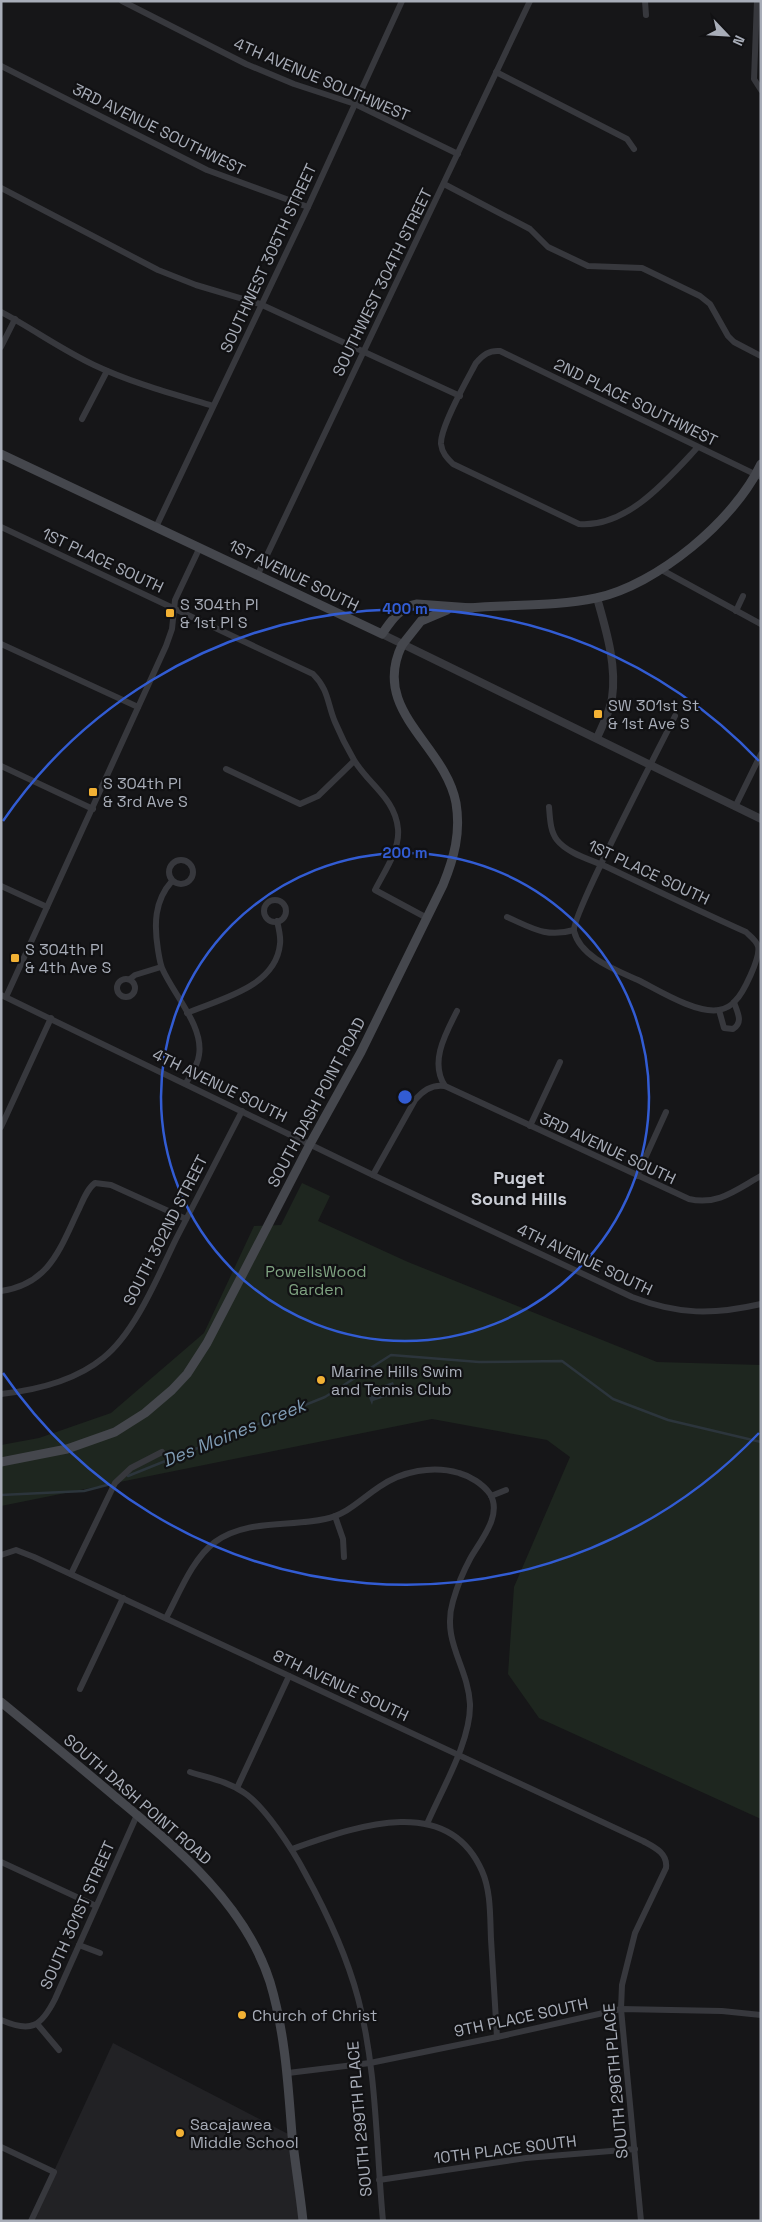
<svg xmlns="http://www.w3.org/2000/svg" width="762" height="2222" viewBox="0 0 762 2222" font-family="'Space Grotesk',sans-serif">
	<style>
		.built { fill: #222225 }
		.green { fill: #1e261f }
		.water { fill: #2c353c }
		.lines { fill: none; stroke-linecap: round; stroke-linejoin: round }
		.stream { stroke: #2c353c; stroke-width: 2.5 }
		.minor { stroke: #37383d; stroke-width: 6 }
		.tertiary { stroke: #37383d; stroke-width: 8 }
		.secondary { stroke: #45474d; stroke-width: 9 }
		.secondary-bridge { stroke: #45474d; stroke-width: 9 }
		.ring { fill: none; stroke: #325cd3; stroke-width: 2.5 }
		.poi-dot { fill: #f2b134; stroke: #111113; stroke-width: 2 }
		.labels { text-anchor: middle; stroke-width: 4.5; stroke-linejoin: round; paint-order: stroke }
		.street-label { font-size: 16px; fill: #a8adb8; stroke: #111113 }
		.poi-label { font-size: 16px; fill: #a8adb8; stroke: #111113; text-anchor: start }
		.park-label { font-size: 16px; fill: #7fa381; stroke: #111113 }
		.neighbourhood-label { font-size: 18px; font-weight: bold; fill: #c9ccd4; stroke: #111113 }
		.water-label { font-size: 18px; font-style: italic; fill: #7f9bb3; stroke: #111113 }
		.centre { fill: #325cd3; stroke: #111113; stroke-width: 2.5 }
		.ring-label { font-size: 15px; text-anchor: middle; font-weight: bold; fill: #325cd3; stroke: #111113; stroke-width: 4.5; stroke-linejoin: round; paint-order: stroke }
	</style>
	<rect width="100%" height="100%" fill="#161618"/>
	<path class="built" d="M 113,2043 L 292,2136 L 303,2221 L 31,2221 Z"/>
	<path class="green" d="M 302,1183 L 330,1196 L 318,1221 L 408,1262 L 657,1362 L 761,1365 L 761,1819 L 539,1718 L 508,1674 L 514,1587 L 570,1457 L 547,1440 L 432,1419 L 1,1506 L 1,1445 L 39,1438 L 111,1413 L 204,1333 L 254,1226 L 281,1225 Z"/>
	<path class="water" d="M 393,1382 L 397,1393 L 373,1401 L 372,1405 L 366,1390 L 370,1390 Z"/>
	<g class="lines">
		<g class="stream">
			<path d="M 128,1476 L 325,1397 L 391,1355 L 479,1362 L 562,1361 L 613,1399 L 668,1420 L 761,1442"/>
			<path d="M 1,1495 L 84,1491 L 107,1485"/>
		</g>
		<g class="minor">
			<path d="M 122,1 L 246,64 L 294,84 L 355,104 L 458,154"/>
			<path d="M 645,1 L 646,15"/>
			<path d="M 757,1 L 754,79 L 761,90"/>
			<path d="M 1,66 L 207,170 L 308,207"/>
			<path d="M 496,72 L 627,139 L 634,149"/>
			<path d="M 444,184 L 530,229 L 548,247 L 588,266 L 642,268 L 700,296 L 710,304 L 728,336 L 734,342 L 761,356"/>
			<path d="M 1,188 L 158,270 L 196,285 L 260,304 L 460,396"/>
			<path d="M 1,312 C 33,329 62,350 94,365 C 132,383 173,394 213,406"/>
			<path d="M 1,347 L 15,319"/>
			<path d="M 82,419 L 107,371"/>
			<path d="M 697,448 C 668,479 627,528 579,524 L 453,464 C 447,458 442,453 441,444 C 440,427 467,380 476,363 C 483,355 489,350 500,351 L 761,477"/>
			<path d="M 1,527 L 313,674 C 329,690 327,703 335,722 C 340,734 347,748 354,760 C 369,785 395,798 398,829 C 400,850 384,872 375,890 L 427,918"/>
			<path d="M 156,527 L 308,207 L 402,1"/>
			<path d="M 660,569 L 761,624"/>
			<path d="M 258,574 L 530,1"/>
			<path d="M 736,611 L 743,596"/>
			<path d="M 1,644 L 138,707"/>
			<path d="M 1,766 L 93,809"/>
			<path d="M 226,769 L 300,804 L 318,796 L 354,761"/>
			<path d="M 549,807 C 550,818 550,831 557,840 C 568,854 592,860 607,867 C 653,889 699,911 746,932 C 750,936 756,940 758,946 C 761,957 743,994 735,1001 C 731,1006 724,1009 719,1010 C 696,1014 658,990 638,980 C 616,970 580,957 574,931 C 571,916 662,743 675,716"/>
			<path d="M 735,807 L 761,754"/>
			<circle cx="181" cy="872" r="12"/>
			<path d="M 172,881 C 154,901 154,925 158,950 C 159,956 160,963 162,968 C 173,994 204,1026 199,1055 C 198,1065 191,1074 186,1083"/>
			<path d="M 1,886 L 47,907"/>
			<circle cx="275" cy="911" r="11"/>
			<path d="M 507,917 C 532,928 546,938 574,930"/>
			<circle cx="126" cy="988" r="9"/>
			<path d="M 130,979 L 135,975 L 161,967"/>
			<path d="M 1,995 L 373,1175 L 632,1297 C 679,1315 713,1315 761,1304"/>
			<path d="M 6,997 L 166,646 L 172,629 L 175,600 L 200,547"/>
			<path d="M 719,1010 L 724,1028 L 733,1029 C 744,1022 737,1012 734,1002"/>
			<path d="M 187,1013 C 220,999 276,987 280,944 C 281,937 279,929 277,921"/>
			<path d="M 445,1086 C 429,1062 446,1033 457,1011"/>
			<path d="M 530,1126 L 560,1062"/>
			<path d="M 1,1127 L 51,1018"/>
			<path d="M 373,1175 L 415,1100 C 423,1090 432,1084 445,1086 L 689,1199 C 718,1206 737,1189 761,1176"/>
			<path d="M 637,1176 L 666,1112"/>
			<path d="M 1,1291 C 50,1284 60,1248 79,1209 C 83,1200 87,1189 95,1183 L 111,1185 L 186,1219"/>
			<path d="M 1,1394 C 37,1390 75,1381 103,1358 C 135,1333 158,1276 176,1239 C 198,1196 220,1154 242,1111"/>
			<path d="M 491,1496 L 506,1490"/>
			<path d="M 335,1516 L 343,1539 L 344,1557"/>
			<path d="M 1,1555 L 16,1550 L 34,1557 L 643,1841 C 654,1847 668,1853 666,1868 L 635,1933 L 622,1985 L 621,2009 L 641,2221"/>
			<path d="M 71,1574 L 115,1483 L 131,1468 L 162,1452"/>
			<path d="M 166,1618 C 179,1594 192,1559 215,1542 C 247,1519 289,1527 325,1519 C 348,1514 361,1499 379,1487 C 402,1471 433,1465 459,1473 C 470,1476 483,1484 490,1494 C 503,1515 480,1541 470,1559 C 463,1572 457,1587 453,1601 C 441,1641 468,1666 470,1704 C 471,1741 442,1789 427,1824"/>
			<path d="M 80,1689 L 123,1598"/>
			<path d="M 190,1772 C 208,1778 227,1781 243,1792 C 264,1805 293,1850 305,1873 C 327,1913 346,1953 358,1998 C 377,2070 376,2147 383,2221"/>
			<path d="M 237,1788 L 289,1676"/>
			<path d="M 292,1849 C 352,1828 447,1791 482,1871 C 491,1891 490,1917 491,1939 C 493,1972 495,2005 497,2037"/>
			<path d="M 1,1862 L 96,1906"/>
			<path d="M 79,1945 L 100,1953"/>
			<path d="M 1,2020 C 31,2033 41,2027 55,1999 L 137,1815"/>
			<path d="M 38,2025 L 59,2050"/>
			<path d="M 288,2073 L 370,2063 L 497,2037 L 621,2009 L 722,2011 L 761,2015"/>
			<path d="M 1,2147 L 54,2172 L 31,2221"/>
			<path d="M 379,2180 L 526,2158 L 635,2149"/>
		</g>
		<g class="tertiary">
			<path d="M 382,634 L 761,819"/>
			<path d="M 597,738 C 602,726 610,712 612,698 C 617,665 606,630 597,598"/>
		</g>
		<g class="secondary">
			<path d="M 1,454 L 382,634 C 391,621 400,607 417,604 L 472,608"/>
			<path d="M 467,608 C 510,604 554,607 596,598 C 657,585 735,520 761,464"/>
			<path d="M 1,1462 L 67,1449 L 115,1432 L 145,1413 L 172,1390 L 187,1374 L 207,1343 L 310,1144 L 361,1052 L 443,885 C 454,858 461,833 456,803 C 445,744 370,711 402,645"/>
			<path d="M 1,1702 C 40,1734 79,1766 118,1799 C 178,1849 245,1904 270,1982 C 285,2032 288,2083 292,2135 C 295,2163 300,2192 303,2221"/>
		</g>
		<path class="secondary-bridge" d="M 402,645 L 421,621 L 447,610"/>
	</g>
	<g class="ring">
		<circle cx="405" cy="1097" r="244"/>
		<path d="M759 1433A488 488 0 0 1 3 1373M3 821A488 488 0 0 1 759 761"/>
	</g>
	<g class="poi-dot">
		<rect x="165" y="608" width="10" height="10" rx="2.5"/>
		<rect x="593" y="709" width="10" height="10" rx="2.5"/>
		<rect x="88" y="787" width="10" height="10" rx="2.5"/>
		<rect x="10" y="953" width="10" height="10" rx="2.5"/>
		<circle cx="321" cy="1380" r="5"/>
		<circle cx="242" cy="2015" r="5"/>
		<circle cx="180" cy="2133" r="5"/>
	</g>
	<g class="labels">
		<g class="street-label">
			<text transform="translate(322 79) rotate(23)" y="6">4TH AVENUE SOUTHWEST</text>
			<text transform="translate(159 129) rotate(26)" y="6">3RD AVENUE SOUTHWEST</text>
			<text transform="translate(268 258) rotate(-65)" y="6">SOUTHWEST 305TH STREET</text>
			<text transform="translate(382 282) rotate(-64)" y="6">SOUTHWEST 304TH STREET</text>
			<text transform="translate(636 402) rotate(26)" y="6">2ND PLACE SOUTHWEST</text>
			<text transform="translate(103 560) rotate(25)" y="6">1ST PLACE SOUTH</text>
			<text transform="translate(294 575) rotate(26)" y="6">1ST AVENUE SOUTH</text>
			<text transform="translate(649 872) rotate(25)" y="6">1ST PLACE SOUTH</text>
			<text transform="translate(220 1085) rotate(26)" y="6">4TH AVENUE SOUTH</text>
			<text transform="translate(316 1102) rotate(-62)" y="6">SOUTH DASH POINT ROAD</text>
			<text transform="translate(608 1148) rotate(25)" y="6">3RD AVENUE SOUTH</text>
			<text transform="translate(165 1230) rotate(-63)" y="6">SOUTH 302ND STREET</text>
			<text transform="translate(585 1259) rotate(25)" y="6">4TH AVENUE SOUTH</text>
			<text transform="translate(341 1685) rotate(25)" y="6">8TH AVENUE SOUTH</text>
			<text transform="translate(138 1799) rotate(41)" y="6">SOUTH DASH POINT ROAD</text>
			<text transform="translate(77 1915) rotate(-66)" y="6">SOUTH 301ST STREET</text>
			<text transform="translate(521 2017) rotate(-12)" y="6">9TH PLACE SOUTH</text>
			<text transform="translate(615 2081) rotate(-95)" y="6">SOUTH 296TH PLACE</text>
			<text transform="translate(359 2119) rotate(-95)" y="6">SOUTH 299TH PLACE</text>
			<text transform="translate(505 2149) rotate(-7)" y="6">10TH PLACE SOUTH</text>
		</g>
		<g class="poi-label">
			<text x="180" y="610">S 304th Pl<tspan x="180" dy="18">&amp; 1st Pl S</tspan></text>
			<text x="608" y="711">SW 301st St<tspan x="608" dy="18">&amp; 1st Ave S</tspan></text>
			<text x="103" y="789">S 304th Pl<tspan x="103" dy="18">&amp; 3rd Ave S</tspan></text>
			<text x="25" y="955">S 304th Pl<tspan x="25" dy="18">&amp; 4th Ave S</tspan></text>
			<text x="331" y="1377">Marine Hills Swim<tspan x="331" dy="18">and Tennis Club</tspan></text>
			<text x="252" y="2021">Church of Christ</text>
			<text x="190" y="2130">Sacajawea<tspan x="190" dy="18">Middle School</tspan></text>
		</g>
		<g class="park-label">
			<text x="316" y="1277">PowellsWood<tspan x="316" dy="18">Garden</tspan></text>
		</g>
		<g class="neighbourhood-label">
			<text x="519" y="1184">Puget<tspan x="519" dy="21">Sound Hills</tspan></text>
		</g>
		<g class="water-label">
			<text transform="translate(234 1433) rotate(-22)" y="6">Des Moines Creek</text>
		</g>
	</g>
	<circle cx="405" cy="1097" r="8" class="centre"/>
	<g class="ring-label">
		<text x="405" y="614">400 m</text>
		<text x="405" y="858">200 m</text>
	</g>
	<rect width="762" height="2222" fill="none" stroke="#a8adb8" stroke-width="5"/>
	<g transform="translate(727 35) rotate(115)" stroke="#111113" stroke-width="4" paint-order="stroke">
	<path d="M0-4L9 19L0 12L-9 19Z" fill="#a8adb8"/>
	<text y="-8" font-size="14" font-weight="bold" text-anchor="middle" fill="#a8adb8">N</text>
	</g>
</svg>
